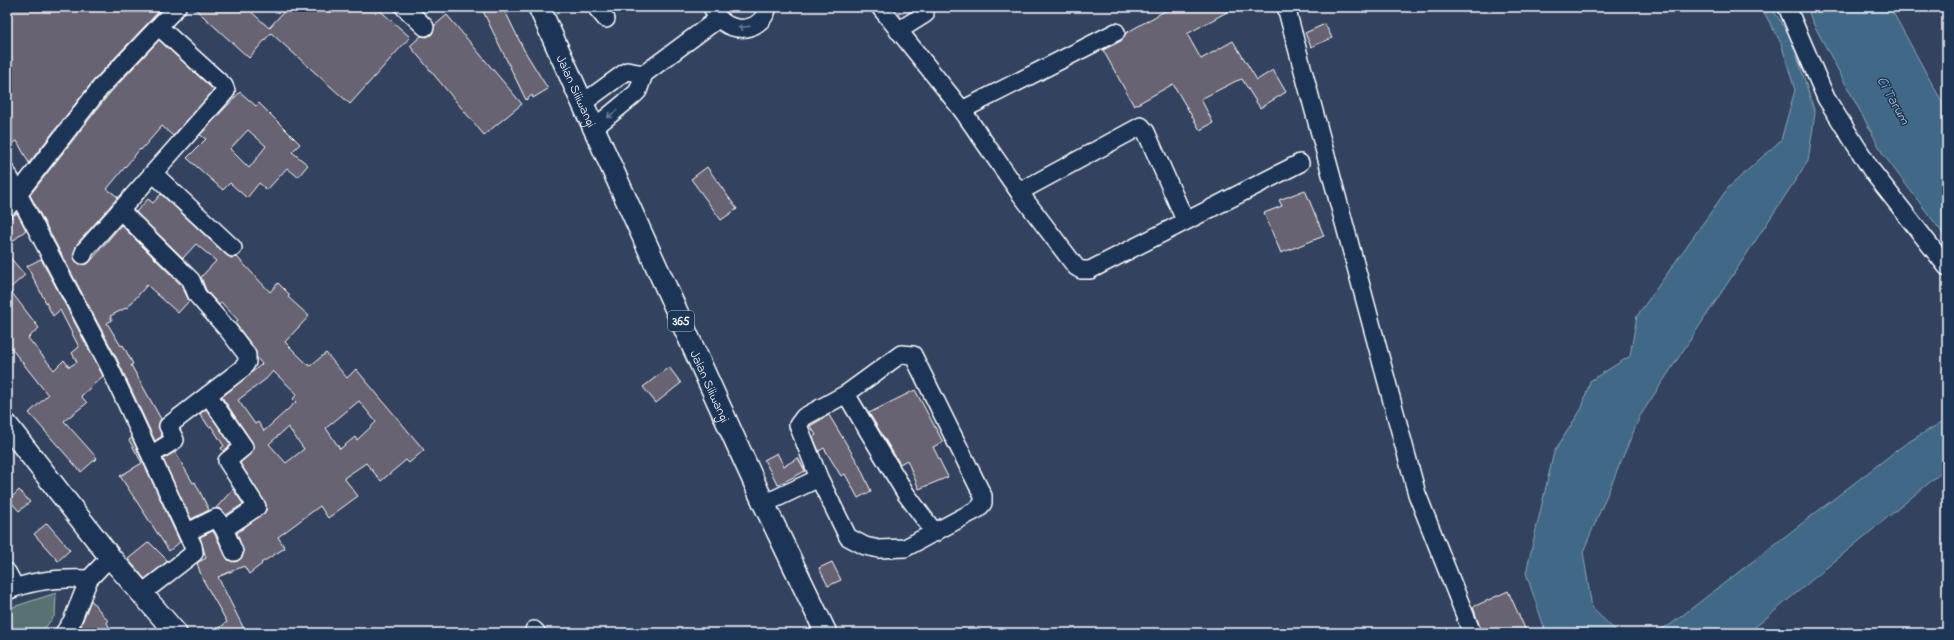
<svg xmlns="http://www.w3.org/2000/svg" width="1954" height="640" viewBox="0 0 1954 640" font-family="'Indie Flower',sans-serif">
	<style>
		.green { fill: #567371; stroke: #aab9b8 }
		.water { fill: #3f6787; stroke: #8ca4b7 }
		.building { fill: #676472; stroke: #fff; fill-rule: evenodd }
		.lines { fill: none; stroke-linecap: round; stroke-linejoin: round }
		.minor-casing { stroke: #fff; stroke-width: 20 }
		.major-casing { stroke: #fff; stroke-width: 24 }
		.minor { stroke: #1d3557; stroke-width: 17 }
		.major { stroke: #1d3557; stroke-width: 21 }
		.oneway { stroke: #6c7c92 }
		.labels { text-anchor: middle; stroke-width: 3; stroke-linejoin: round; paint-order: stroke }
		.shield { fill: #1d3557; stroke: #bbc2cd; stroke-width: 1 }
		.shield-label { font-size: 12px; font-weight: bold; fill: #fff }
		.street-label { font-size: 13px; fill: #fff; stroke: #1d3557 }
		.water-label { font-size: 14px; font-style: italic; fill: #b2c2cf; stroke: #1d3557 }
	</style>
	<rect width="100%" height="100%" fill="#33435f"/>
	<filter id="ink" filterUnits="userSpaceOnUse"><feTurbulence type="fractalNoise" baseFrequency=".025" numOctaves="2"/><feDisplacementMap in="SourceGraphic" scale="8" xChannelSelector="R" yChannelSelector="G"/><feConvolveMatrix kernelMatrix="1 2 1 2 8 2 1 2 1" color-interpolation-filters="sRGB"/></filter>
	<g filter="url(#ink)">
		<path class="green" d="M 56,593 L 55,615 L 41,633 L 7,633 L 7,609 Z"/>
		<g class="water">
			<path d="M 1761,7 L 1771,7 L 1791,37 L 1815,113 L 1808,161 L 1640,416 L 1583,552 L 1592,608 L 1618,633 L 1546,633 L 1526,573 L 1554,452 L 1582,408 L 1590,381 L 1630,356 L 1637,316 L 1728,188 L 1781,140 L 1795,90 L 1781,43 Z"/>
			<path d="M 1807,7 L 1890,7 L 1947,111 L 1947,239 L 1883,154 L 1812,21 Z"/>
			<path d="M 1947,419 L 1947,468 L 1748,633 L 1651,633 L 1670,625 L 1905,444 Z"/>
		</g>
		<g class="building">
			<path d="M 7,7 L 163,7 L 94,80 L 29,163 L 17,141 L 7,146 Z"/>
			<path d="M 193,7 L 246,7 L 269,28 L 288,7 L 376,7 L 410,37 L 350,104 L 271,33 L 249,58 Z"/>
			<path d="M 481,7 L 503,7 L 524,50 L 548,89 L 533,98 L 532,95 L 526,100 Z"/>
			<path d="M 1172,7 L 1236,7 L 1187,34 L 1201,59 L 1233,41 L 1257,80 L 1273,70 L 1286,92 L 1260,108 L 1242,79 L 1236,81 L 1201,99 L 1213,123 L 1200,130 L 1173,84 L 1134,106 L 1103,50 L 1121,41 L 1126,33 Z"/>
			<path d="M 447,15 L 522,104 L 484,135 L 410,46 L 421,36 L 427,37 L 432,34 L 435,25 Z"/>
			<path d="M 1325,24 L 1332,38 L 1311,47 L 1305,33 Z"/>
			<path d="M 159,40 L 214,90 L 173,136 L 162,126 L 141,150 L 140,149 L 107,189 L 118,197 L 77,244 L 73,256 L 79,264 L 89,263 L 121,225 L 182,286 L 189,301 L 178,313 L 147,285 L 128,307 L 110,316 L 112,320 L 107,323 L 121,346 L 123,345 L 133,364 L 131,365 L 161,419 L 158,426 L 162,436 L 155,441 L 117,359 L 30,195 L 109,94 Z"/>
			<path d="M 240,92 L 256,106 L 259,103 L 300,144 L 292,152 L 308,165 L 298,177 L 287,168 L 267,190 L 259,183 L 247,198 L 230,183 L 223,190 L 187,158 L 206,139 L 200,135 ZM 248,130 L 266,146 L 249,168 L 230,149 Z"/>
			<path d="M 707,167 L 737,209 L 721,220 L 691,179 Z"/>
			<path d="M 1305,190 L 1324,236 L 1281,253 L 1264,213 L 1282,206 L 1279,200 Z"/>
			<path d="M 161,194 L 226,255 L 231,258 L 237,257 L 270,292 L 278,283 L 290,295 L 288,297 L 309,316 L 285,342 L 304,361 L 310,366 L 326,353 L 347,378 L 356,369 L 424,450 L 409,463 L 406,460 L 381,481 L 366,463 L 344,478 L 358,496 L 328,518 L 320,506 L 278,537 L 285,548 L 261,563 L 262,564 L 249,574 L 244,566 L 218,577 L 246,633 L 213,633 L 227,622 L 202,578 L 197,563 L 206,558 L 200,537 L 213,531 L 228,560 L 233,562 L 238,561 L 244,553 L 237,533 L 266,511 L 265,502 L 240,463 L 253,451 L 252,442 L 222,397 L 262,364 L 257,358 L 255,349 L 235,323 L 238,320 L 221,302 L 219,305 L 206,290 L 201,277 L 216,261 L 196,244 L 183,258 L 136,212 L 148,199 L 153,203 ZM 273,371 L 297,394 L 293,399 L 296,402 L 264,431 L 258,422 L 255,424 L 238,400 L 266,379 ZM 359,401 L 376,422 L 357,440 L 355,437 L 340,449 L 326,428 ZM 288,427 L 304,449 L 286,463 L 269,444 Z"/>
			<path d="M 17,213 L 26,230 L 7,246 L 7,220 Z"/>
			<path d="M 7,254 L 25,275 L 9,289 L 39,328 L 28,338 L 54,370 L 64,360 L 69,367 L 77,362 L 72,353 L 79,347 L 60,310 L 53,316 L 27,266 L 41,259 L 103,376 L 81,396 L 87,403 L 64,421 L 97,458 L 81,472 L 29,413 L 48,395 L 7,343 Z"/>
			<path d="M 669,367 L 681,383 L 656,403 L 643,387 Z"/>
			<path d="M 915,390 L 943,442 L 933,447 L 948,477 L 919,489 L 907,460 L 900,464 L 869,413 Z"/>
			<path d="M 206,409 L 231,445 L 223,451 L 221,448 L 224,446 L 211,426 L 209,427 L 200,414 Z"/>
			<path d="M 829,415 L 859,465 L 871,491 L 858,498 L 845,474 L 841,476 L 824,448 L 819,451 L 813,437 L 816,435 L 810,426 Z"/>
			<path d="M 132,438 L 180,542 L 169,551 L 120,476 L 142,463 L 129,440 Z"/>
			<path d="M 175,452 L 193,483 L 195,482 L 209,510 L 191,519 L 163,459 Z"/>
			<path d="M 777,453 L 784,466 L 798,458 L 805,471 L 778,485 L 764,460 Z"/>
			<path d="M 233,489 L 243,504 L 226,515 L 221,509 L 216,508 Z"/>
			<path d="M 19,490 L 30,502 L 19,511 L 9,500 Z"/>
			<path d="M 47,523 L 70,550 L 58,561 L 34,534 Z"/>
			<path d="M 149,542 L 168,561 L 145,579 L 128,559 Z"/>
			<path d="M 832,562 L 841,580 L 828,586 L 819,568 Z"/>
			<path d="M 1508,591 L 1527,633 L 1482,633 L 1473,607 Z"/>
			<path d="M 91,600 L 108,621 L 107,623 L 113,633 L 88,633 L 81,625 Z"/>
		</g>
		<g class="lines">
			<defs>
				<g id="minor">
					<path d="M 404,7 L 425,27"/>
					<path d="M 596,7 L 606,19"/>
					<path d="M 712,7 C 722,34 760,37 768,7"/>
					<path d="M 880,7 L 962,110 L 1019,192 L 1076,267 L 1081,270 L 1090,270 L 1300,163"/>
					<path d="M 1286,7 L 1417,494 L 1472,633"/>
					<path d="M 1787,7 L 1826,98 L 1872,171 L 1947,267"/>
					<path d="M 898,31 L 925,14"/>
					<path d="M 583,103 L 627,71 L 644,74"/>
					<path d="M 962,110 L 1116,32"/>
					<path d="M 594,128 L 634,95 L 638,91 L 644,74 L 718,19"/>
					<path d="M 7,173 L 108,364 L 193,546 L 194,553 L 141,594"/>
					<path d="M 153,173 L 233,248"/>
					<path d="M 1019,192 L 1141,126 L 1146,132 L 1185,220"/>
					<path d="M 7,208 L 101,87 L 177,7"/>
					<path d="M 120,210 L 191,280 L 197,295 L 228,330 L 247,355 L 247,362 L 243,368 L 168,426 L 175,440 L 151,455"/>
					<path d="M 83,255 L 85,250 L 226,91 L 224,86 L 159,27"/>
					<path d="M 846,394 L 906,494 L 935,533"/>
					<path d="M 208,395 L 244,447 L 227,461 L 257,507 L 224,529"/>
					<path d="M 764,504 L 819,478 L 848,537 L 865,546 L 879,549 L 905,548 L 978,509 L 983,503 L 983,496 L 913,355 L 901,354 L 846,394 L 804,417 L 798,425 L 819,478"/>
					<path d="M 188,532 L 216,518 L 224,529 L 234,552"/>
					<path d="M 7,572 L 15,587"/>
					<path d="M 7,591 C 32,580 62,578 89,579"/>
					<path d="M 534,630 L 537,633"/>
					<path d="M 64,633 L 72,621 L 89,579 L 110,557"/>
				</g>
				<g id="major">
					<path id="s1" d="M 539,7 L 764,504 L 826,633"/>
					<path d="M 7,425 L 110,557 L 176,633"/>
				</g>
			</defs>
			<use href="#minor" class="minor-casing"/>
			<use href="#major" class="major-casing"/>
			<use href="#minor" class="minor"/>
			<use href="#major" class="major"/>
		</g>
		<defs><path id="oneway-shaft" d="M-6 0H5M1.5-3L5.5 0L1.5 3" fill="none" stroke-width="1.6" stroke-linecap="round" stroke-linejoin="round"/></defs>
		<g class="oneway">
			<use href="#oneway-shaft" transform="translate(744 27) rotate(173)"/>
			<use href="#oneway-shaft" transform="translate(612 114) rotate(142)"/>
		</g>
	</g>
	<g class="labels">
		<rect class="shield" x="668" y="311" width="26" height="20" rx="3"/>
		<g class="shield-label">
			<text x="681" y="325">365</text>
		</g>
		<g class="street-label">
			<text dy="5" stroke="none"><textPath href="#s1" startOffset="92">Jalan Siliwangi</textPath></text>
			<text dy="5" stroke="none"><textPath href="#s1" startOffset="416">Jalan Siliwangi</textPath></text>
		</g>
		<g class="water-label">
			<text transform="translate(1894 100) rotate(61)" y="5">Ci Tarum</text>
		</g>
	</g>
	<rect width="1954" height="640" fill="none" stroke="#1d3557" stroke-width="24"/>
	<rect x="12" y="12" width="1930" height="616" fill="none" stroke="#fff" stroke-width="1.5" filter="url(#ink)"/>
</svg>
